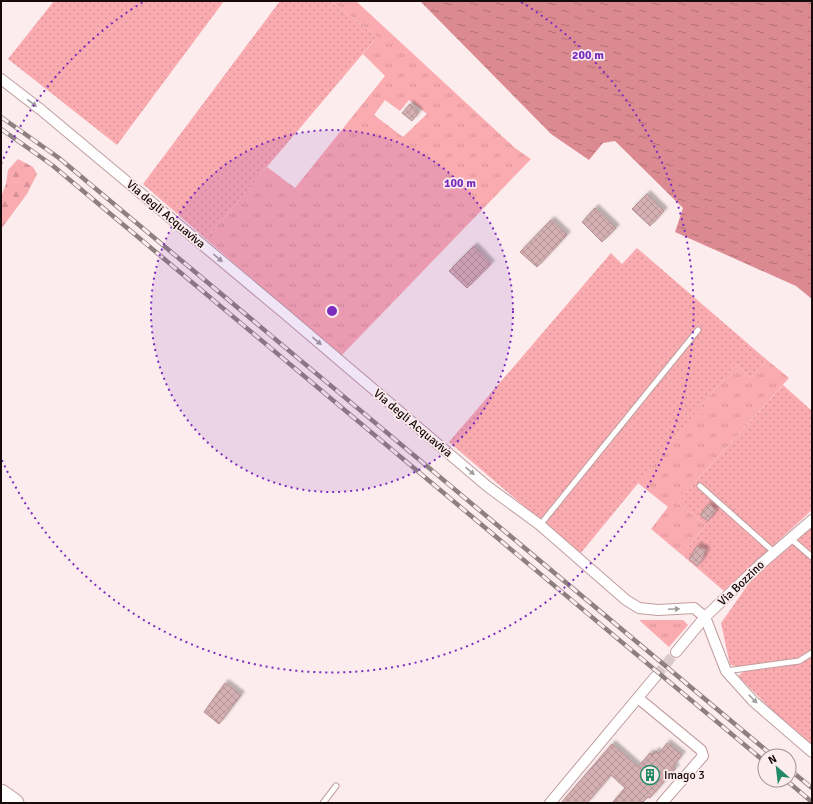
<svg xmlns="http://www.w3.org/2000/svg" width="813" height="804" viewBox="0 0 813 804" font-family="Signika,sans-serif">
	<style>
		.grass { fill: url(#grass-tufts); fill-rule: evenodd }
		.forest { fill: url(#forest-firs) }
		.park { fill: url(#park-dots) }
		.water { fill: url(#water-ripples) }
		.building { fill: url(#building-cross-hatch); stroke: #b28f91; filter: url(#shadow) }
		.lines { fill: none; stroke-linecap: round; stroke-linejoin: round }
		.street-tunnel { stroke: #dacacb; stroke-width: 10; stroke-dasharray: 10 5; stroke-linecap: butt }
		.lane-casing { stroke: #c19d9f; stroke-width: 7 }
		.street-casing { stroke: #c19d9f; stroke-width: 12 }
		.primary-casing { stroke: #c19d9f; stroke-width: 19 }
		.lane { stroke: #fff; stroke-width: 5 }
		.street { stroke: #fff; stroke-width: 10 }
		.primary { stroke: #fff; stroke-width: 17 }
		.rail-casing { stroke: #8e8081; stroke-width: 4.5 }
		.rail { stroke: #fceced; stroke-width: 3; stroke-dasharray: 9; stroke-linecap: butt }
		.oneway { fill: #a29d9d }
		.ring { fill: none; stroke: #7b2cbf; stroke-width: 2; stroke-dasharray: 2 4 }
		.labels { text-anchor: middle; stroke-width: 3.5; stroke-linejoin: round; paint-order: stroke }
		.street-label { font-size: 12px; fill: #160a0b; stroke: #fceced }
		.poi-label { font-size: 12px; fill: #160a0b; stroke: #fceced; text-anchor: start }
		.centre { fill: #7b2cbf; stroke: #fceced; stroke-width: 2 }
		.ring-label { font-size: 12px; text-anchor: middle; font-weight: bold; fill: #7b2cbf; stroke: #fceced; stroke-width: 3.5; stroke-linejoin: round; paint-order: stroke }
	</style>
	<defs>
		<pattern id="grass-tufts" width="24" height="20" patternUnits="userSpaceOnUse"><rect width="24" height="20" fill="#faabb0"/><path d="M3 7l-1-3M5 7V3M7 7l1-3M15 17l-1-3M17 17v-4M19 17l1-3" fill="none" stroke="#d69296"/></pattern>
		<pattern id="forest-firs" width="22" height="20" patternUnits="userSpaceOnUse"><rect width="22" height="20" fill="#faabb0"/><path d="M5 1l3.5 6h-7zM16 11l3.5 6h-7z" fill="#d69296"/></pattern>
		<pattern id="park-dots" width="8" height="8" patternUnits="userSpaceOnUse"><rect width="8" height="8" fill="#faabb0"/><path d="M2 2h.1M6 6h.1" fill="none" stroke="#d69296" stroke-width="1.8" stroke-linecap="round"/></pattern>
		<pattern id="water-ripples" width="26" height="14" patternUnits="userSpaceOnUse"><rect width="26" height="14" fill="#dc8a91"/><path d="M2 4q2-2 4 0t4 0M15 11q2-2 4 0t4 0" fill="none" stroke="#b16f75"/></pattern>
		<pattern id="building-cross-hatch" width="8" height="8" patternUnits="userSpaceOnUse"><rect width="8" height="8" fill="#d5b0b2"/><path d="M0 0l8 8M0 8l8-8" fill="none" stroke="#b69698"/></pattern>
		<filter id="shadow"><feDropShadow dx="3.5" dy="-3.5" stdDeviation="1" flood-color="#0004"/></filter>
	</defs>
	<rect width="100%" height="100%" fill="#fceced"/>
	<g class="grass">
		<path d="M 331,1 L 356,1 L 515,148 L 531,159 L 341,356 L 206,239 L 267,167 L 295,188 L 385,76 L 363,54 L 377,37 ZM 385,100 L 400,111 L 409,100 L 427,114 L 403,137 L 374,115 Z"/>
		<path d="M 767,360 L 789,378 L 690,488 L 678,503 L 706,525 L 682,555 L 651,529 L 668,507 L 638,483 L 736,364 L 750,378 Z"/>
		<path d="M 639,620 L 683,620 L 688,625 L 669,647 Z"/>
	</g>
	<path class="forest" d="M 18,159 L 33,167 L 37,174 L 27,194 L 1,229 L 1,197 L 6,184 L 8,170 Z"/>
	<g class="park">
		<path d="M 54,1 L 224,1 L 117,145 L 8,59 Z"/>
		<path d="M 280,1 L 331,1 L 377,37 L 206,239 L 143,184 Z"/>
		<path d="M 637,248 L 767,360 L 750,378 L 736,364 L 580,554 L 449,442 L 611,253 L 622,264 Z"/>
		<path d="M 783,385 L 812,411 L 812,510 L 724,591 L 682,555 L 706,525 L 678,503 L 690,488 Z"/>
		<path d="M 812,524 L 812,745 L 778,716 L 738,676 L 743,672 L 741,667 L 730,665 L 721,623 L 752,579 Z"/>
	</g>
	<path class="water" d="M 420,1 L 812,1 L 812,299 L 796,286 L 675,232 L 683,208 L 615,141 L 603,143 L 589,160 L 551,134 Z"/>
	<g class="building">
		<path d="M 410,104 L 419,112 L 412,121 L 402,113 Z"/>
		<path d="M 647,194 L 664,211 L 650,226 L 632,209 Z"/>
		<path d="M 595,208 L 616,228 L 602,242 L 582,222 Z"/>
		<path d="M 551,220 L 567,235 L 537,267 L 520,252 Z"/>
		<path d="M 474,246 L 491,264 L 467,288 L 449,271 Z"/>
		<path d="M 709,504 L 716,510 L 708,521 L 700,515 Z"/>
		<path d="M 697,546 L 706,550 L 702,560 L 697,566 L 689,559 Z"/>
		<path d="M 225,683 L 241,695 L 219,724 L 204,712 Z"/>
		<path d="M 667,743 L 682,755 L 673,766 L 676,768 L 672,772 L 650,798 L 648,797 L 643,802 L 642,801 L 640,803 L 612,803 L 625,788 L 611,775 L 587,803 L 561,803 L 612,744 L 638,767 L 650,753 L 652,755 L 656,751 L 659,754 Z"/>
	</g>
	<g class="lines">
		<path class="street-tunnel" d="M 656,676 L 676,652"/>
		<defs>
			<g id="lane">
				<path d="M 700,486 L 774,552"/>
				<path d="M 540,525 L 698,330"/>
				<path d="M 790,538 L 812,557"/>
				<path d="M 726,671 L 799,661 L 812,653"/>
				<path d="M 323,803 L 336,786"/>
			</g>
			<g id="street">
				<path d="M 1,79 L 40,109 L 284,313 L 487,486 L 540,525 L 626,600 L 639,608 L 658,610 L 694,608 L 705,617 L 726,671 L 753,701 L 812,752"/>
				<path d="M 676,652 L 705,617 L 762,563 L 812,520"/>
				<path d="M 638,698 L 701,750 L 703,756 L 662,803"/>
				<path d="M 550,803 L 656,676"/>
			</g>
			<path id="primary" d="M 1,793 L 15,803"/>
		</defs>
		<use href="#lane" class="lane-casing"/>
		<use href="#street" class="street-casing"/>
		<use href="#primary" class="primary-casing"/>
		<use href="#lane" class="lane"/>
		<use href="#street" class="street"/>
		<use href="#primary" class="primary"/>
		<defs>
			<g id="rail">
				<path d="M 1,117 L 59,158 L 773,756"/>
				<path d="M 1,129 L 52,165 L 765,762"/>
				<path d="M 789,769 L 812,788"/>
				<path d="M 786,780 L 812,802"/>
			</g>
		</defs>
		<use href="#rail" class="rail-casing"/>
		<use href="#rail" class="rail"/>
	</g>
	<defs><path id="oneway-solid" d="M-6-.8H1V-3.2L6.5 0L1 3.2V.8H-6Z"/></defs>
	<g class="oneway">
		<use href="#oneway-solid" transform="translate(32 103) rotate(37)"/>
		<use href="#oneway-solid" transform="translate(218 258) rotate(40)"/>
		<use href="#oneway-solid" transform="translate(317 341) rotate(40)"/>
		<use href="#oneway-solid" transform="translate(470 471) rotate(40)"/>
		<use href="#oneway-solid" transform="translate(674 609) rotate(-3)"/>
		<use href="#oneway-solid" transform="translate(753 699) rotate(45)"/>
	</g>
	<circle cx="332" cy="311" r="181" fill="#7b2cbf" fill-opacity=".12"/>
	<g class="ring">
		<circle cx="332" cy="311" r="181"/>
		<path d="M1 164A362 362 0 0 1 143 2M521 2A362 362 0 1 1 1 458"/>
	</g>
	<defs>
		<symbol id="building-ring" viewBox="-11 -11 22 22"><circle r="9.5" fill="#fceced" stroke="#228a66" stroke-width="1.5"/><path d="M-4-6H4V6H1V3H-1V6H-4ZM-2.5-4.3h1.7v1.8h-1.7ZM.8-4.3h1.7v1.8H.8ZM-2.5-1h1.7V.8h-1.7ZM.8-1h1.7V.8H.8Z" fill="#228a66"/></symbol>
	</defs>
	<g fill-rule="evenodd">
		<use href="#building-ring" x="639" y="764" width="22" height="22"/>
	</g>
	<g class="labels">
		<g class="street-label">
			<text transform="translate(166 214) rotate(40)" y="4">Via degli Acquaviva</text>
			<text transform="translate(413 423) rotate(40)" y="4">Via degli Acquaviva</text>
			<text transform="translate(741 583) rotate(-44)" y="4">Via Bozzino</text>
		</g>
		<g class="poi-label">
			<text x="664" y="779">Imago 3</text>
		</g>
	</g>
	<circle cx="332" cy="311" r="6" class="centre"/>
	<g class="ring-label">
		<text x="588" y="59">200 m</text>
		<text x="460" y="187">100 m</text>
	</g>
	<rect width="813" height="804" fill="none" stroke="#160a0b" stroke-width="4"/>
	<g transform="translate(777 768) rotate(332)"><circle r="19" fill="#fceced" stroke="#a09293"/>
	<path d="M0-3L7 15L0 10L-7 15Z" fill="#228a66"/>
	<text y="-6" font-size="11" font-weight="bold" text-anchor="middle" fill="#160a0b">N</text>
	</g>
</svg>
